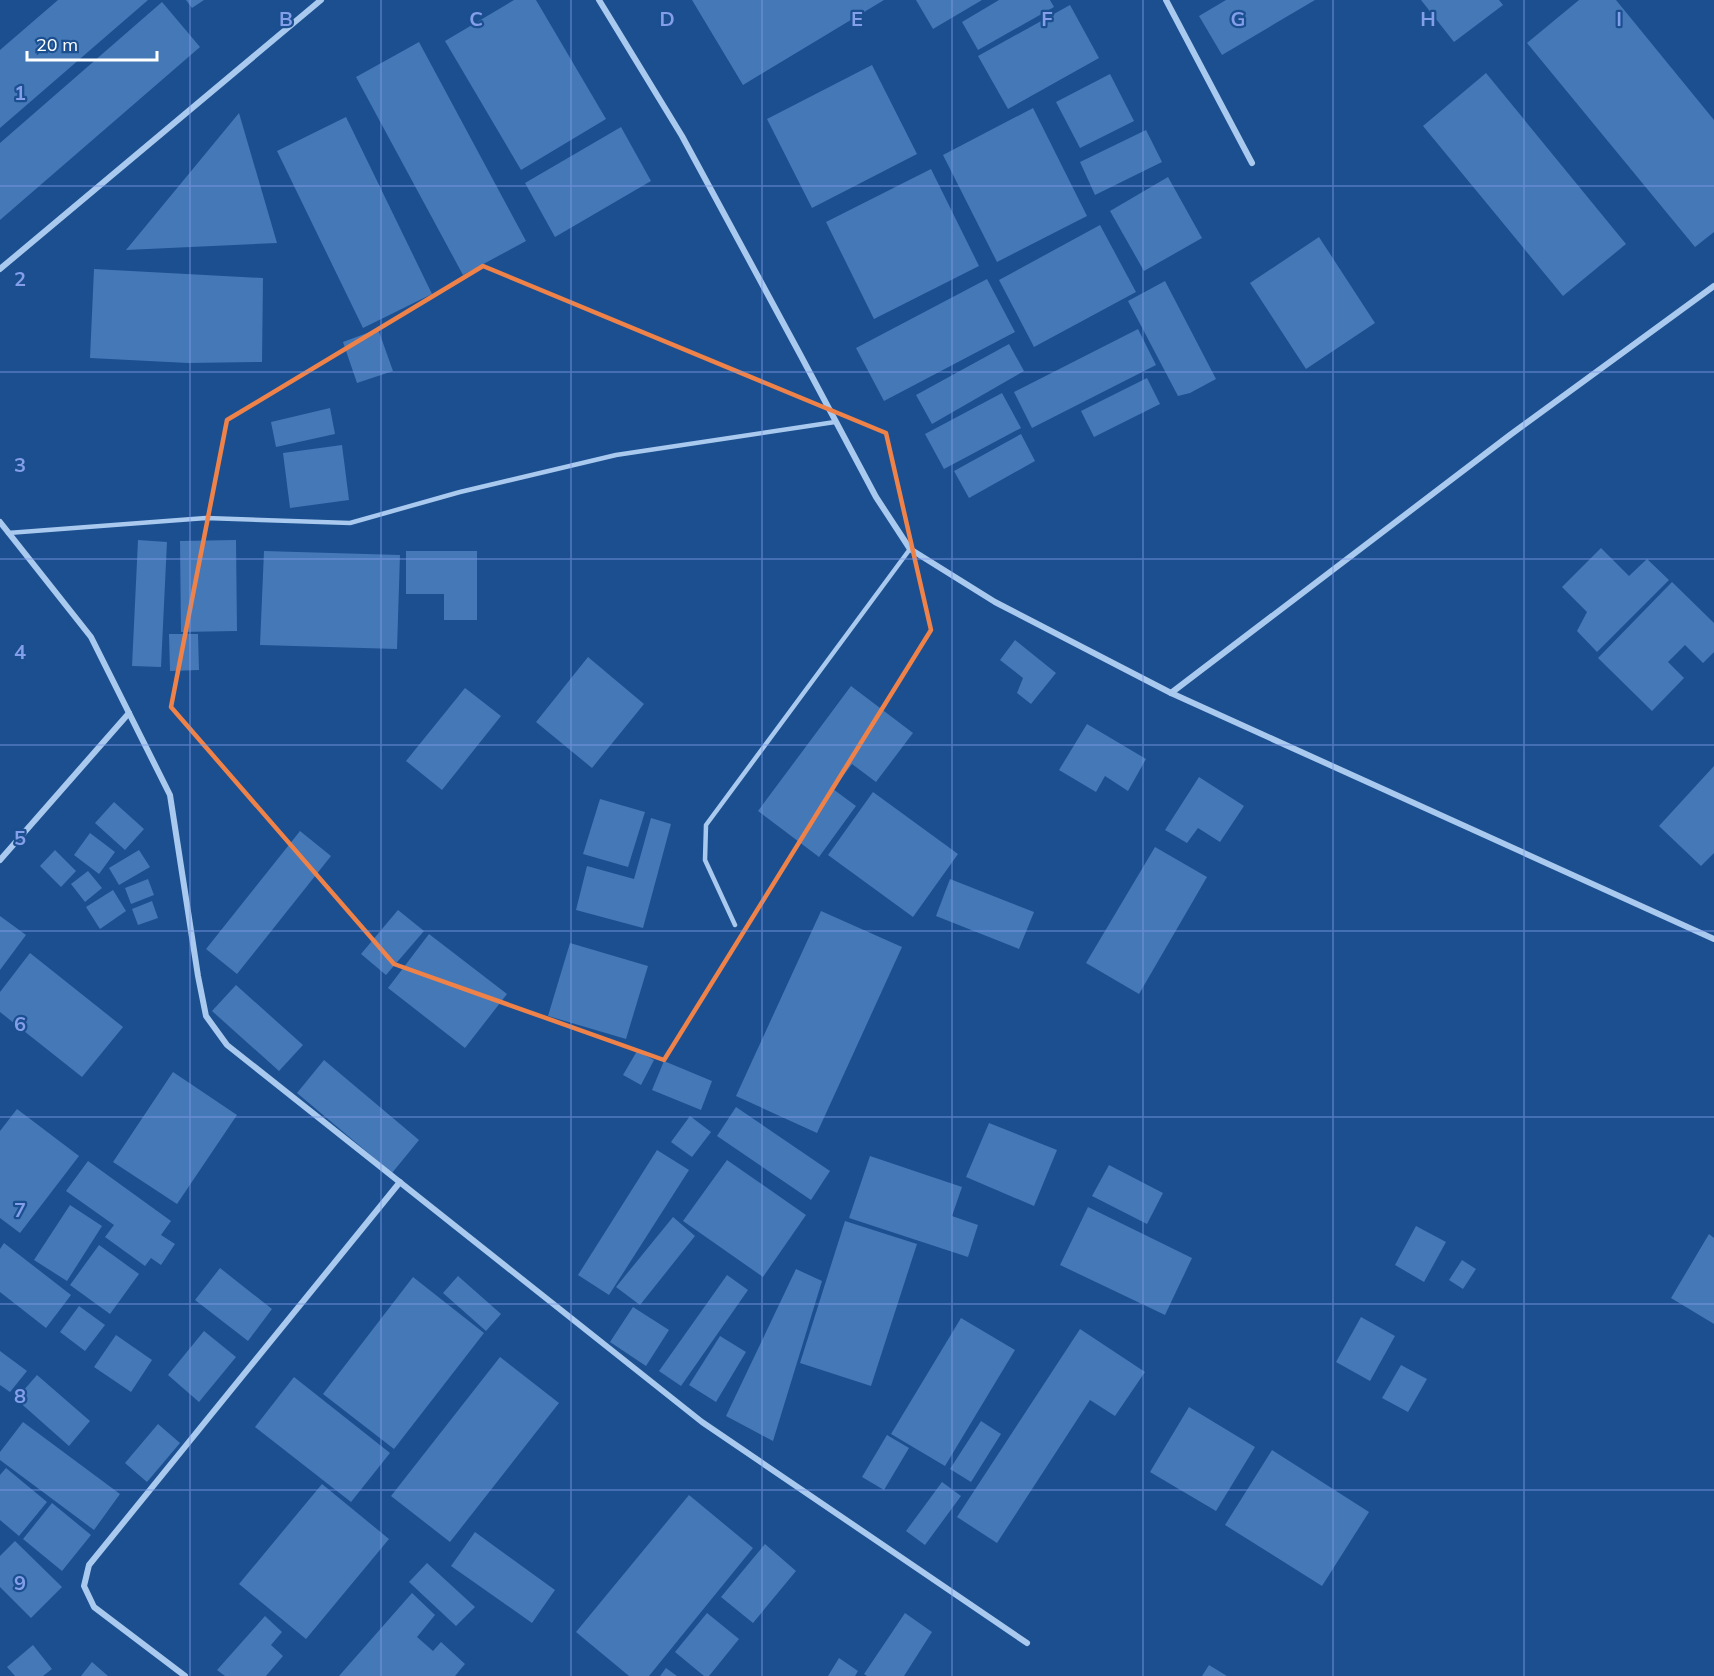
<svg xmlns="http://www.w3.org/2000/svg" width="1714" height="1676" viewBox="0 0 1714 1676" font-family="Mulish,sans-serif">
	<style>
		.building { fill: #4478b7 }
		.lines { fill: none; stroke-linecap: round; stroke-linejoin: round }
		.service { stroke: #a9c9ee; stroke-width: 4.5 }
		.minor { stroke: #a9c9ee; stroke-width: 6 }
		.marked { fill: none; stroke: #ee8249; stroke-width: 4.5; stroke-linejoin: round }
		.grid { fill: none; stroke: #839eea; stroke-width: 1.5; stroke-opacity: 0.55 }
		.grid-label { font-size: 20px; text-anchor: middle; font-weight: bold; fill: #839eea; stroke: #1b4f8f; stroke-width: 4.5; stroke-linejoin: round; paint-order: stroke }
	</style>
	<rect width="100%" height="100%" fill="#1b4f8f"/>
	<g class="building">
		<path d="M 58,0 L 148,0 L 0,128 L 0,50 Z"/>
		<path d="M 186,0 L 204,0 L 192,8 Z"/>
		<path d="M 514,0 L 536,0 L 606,119 L 521,170 L 445,41 Z"/>
		<path d="M 692,0 L 884,0 L 743,85 Z"/>
		<path d="M 916,0 L 982,0 L 933,29 Z"/>
		<path d="M 999,0 L 1050,0 L 1054,7 L 978,50 L 962,22 Z"/>
		<path d="M 1226,0 L 1315,0 L 1222,55 L 1199,16 Z"/>
		<path d="M 1421,0 L 1499,0 L 1503,5 L 1454,42 Z"/>
		<path d="M 1579,0 L 1616,0 L 1714,120 L 1714,232 L 1695,247 L 1527,43 Z"/>
		<path d="M 162,2 L 200,47 L 0,220 L 0,143 Z"/>
		<path d="M 1070,5 L 1099,58 L 1008,109 L 978,56 Z"/>
		<path d="M 419,42 L 526,241 L 463,275 L 356,77 Z"/>
		<path d="M 872,65 L 917,154 L 812,208 L 767,119 Z"/>
		<path d="M 1486,73 L 1626,244 L 1563,296 L 1423,126 Z"/>
		<path d="M 1110,74 L 1134,121 L 1080,148 L 1056,102 Z"/>
		<path d="M 1033,108 L 1087,216 L 997,262 L 943,155 Z"/>
		<path d="M 239,113 L 277,243 L 126,250 Z"/>
		<path d="M 346,117 L 432,294 L 363,328 L 277,151 Z"/>
		<path d="M 621,127 L 651,181 L 555,237 L 525,183 Z"/>
		<path d="M 1146,130 L 1162,162 L 1095,195 L 1080,162 Z"/>
		<path d="M 931,169 L 979,266 L 874,319 L 826,222 Z"/>
		<path d="M 1168,177 L 1202,238 L 1144,271 L 1110,211 Z"/>
		<path d="M 1100,225 L 1136,292 L 1034,347 L 999,280 Z"/>
		<path d="M 1319,237 L 1375,323 L 1306,369 L 1250,283 Z"/>
		<path d="M 94,269 L 263,278 L 262,362 L 188,363 L 90,358 Z"/>
		<path d="M 987,279 L 1015,332 L 884,401 L 856,348 Z"/>
		<path d="M 1165,281 L 1216,379 L 1190,393 L 1178,396 L 1128,301 Z"/>
		<path d="M 378,329 L 393,371 L 357,383 L 343,342 Z"/>
		<path d="M 1138,329 L 1156,365 L 1032,428 L 1014,392 Z"/>
		<path d="M 1009,344 L 1024,371 L 932,424 L 916,395 Z"/>
		<path d="M 1147,378 L 1160,404 L 1094,437 L 1081,411 Z"/>
		<path d="M 1002,393 L 1021,428 L 944,469 L 925,434 Z"/>
		<path d="M 330,408 L 335,434 L 276,447 L 271,422 Z"/>
		<path d="M 1021,434 L 1035,461 L 969,498 L 954,471 Z"/>
		<path d="M 342,445 L 349,500 L 290,508 L 283,453 Z"/>
		<path d="M 138,540 L 167,542 L 161,667 L 132,666 Z"/>
		<path d="M 236,540 L 237,631 L 181,632 L 180,541 Z"/>
		<path d="M 1601,548 L 1629,576 L 1647,559 L 1669,580 L 1597,652 L 1577,631 L 1587,612 L 1562,587 Z"/>
		<path d="M 264,551 L 400,555 L 397,649 L 260,645 Z"/>
		<path d="M 406,551 L 477,551 L 477,620 L 444,620 L 444,594 L 406,594 Z"/>
		<path d="M 1672,582 L 1714,623 L 1714,652 L 1703,663 L 1685,645 L 1668,662 L 1684,678 L 1652,711 L 1598,658 Z"/>
		<path d="M 169,634 L 198,634 L 199,670 L 170,671 Z"/>
		<path d="M 1015,640 L 1056,673 L 1031,704 L 1017,693 L 1023,678 L 1000,660 Z"/>
		<path d="M 588,657 L 644,704 L 592,768 L 536,722 Z"/>
		<path d="M 851,686 L 913,733 L 876,782 L 852,764 L 833,789 L 856,806 L 819,857 L 758,811 Z"/>
		<path d="M 465,688 L 501,716 L 442,790 L 406,761 Z"/>
		<path d="M 1087,724 L 1146,759 L 1128,791 L 1105,776 L 1096,792 L 1059,770 Z"/>
		<path d="M 1714,766 L 1714,853 L 1701,866 L 1659,826 Z"/>
		<path d="M 1199,777 L 1244,806 L 1220,842 L 1198,828 L 1187,843 L 1165,830 Z"/>
		<path d="M 873,792 L 958,854 L 913,917 L 828,855 Z"/>
		<path d="M 600,799 L 645,812 L 628,867 L 583,854 Z"/>
		<path d="M 114,802 L 144,829 L 125,850 L 95,823 Z"/>
		<path d="M 651,818 L 671,824 L 643,928 L 576,910 L 587,866 L 634,879 Z"/>
		<path d="M 300,831 L 331,856 L 237,974 L 206,949 Z"/>
		<path d="M 90,833 L 115,852 L 99,874 L 74,855 Z"/>
		<path d="M 1155,847 L 1207,877 L 1139,994 L 1086,963 Z"/>
		<path d="M 55,850 L 76,871 L 61,887 L 40,866 Z"/>
		<path d="M 139,850 L 150,867 L 119,885 L 109,868 Z"/>
		<path d="M 88,871 L 102,888 L 85,902 L 71,884 Z"/>
		<path d="M 148,879 L 154,895 L 131,904 L 125,888 Z"/>
		<path d="M 950,879 L 1034,912 L 1019,949 L 936,916 Z"/>
		<path d="M 113,890 L 126,911 L 100,929 L 86,907 Z"/>
		<path d="M 152,901 L 158,918 L 138,925 L 132,909 Z"/>
		<path d="M 398,910 L 424,931 L 386,975 L 361,954 Z"/>
		<path d="M 821,911 L 902,947 L 817,1133 L 736,1096 Z"/>
		<path d="M 0,916 L 26,935 L 0,970 Z"/>
		<path d="M 429,934 L 507,994 L 465,1048 L 388,988 Z"/>
		<path d="M 570,943 L 648,966 L 626,1039 L 548,1016 Z"/>
		<path d="M 30,953 L 123,1027 L 82,1077 L 0,1012 L 0,992 Z"/>
		<path d="M 236,985 L 303,1045 L 279,1071 L 212,1011 Z"/>
		<path d="M 637,1051 L 654,1060 L 641,1085 L 623,1075 Z"/>
		<path d="M 324,1060 L 419,1140 L 392,1173 L 297,1093 Z"/>
		<path d="M 664,1061 L 712,1081 L 701,1110 L 652,1090 Z"/>
		<path d="M 173,1072 L 237,1115 L 177,1204 L 113,1162 Z"/>
		<path d="M 736,1107 L 830,1171 L 811,1200 L 717,1136 Z"/>
		<path d="M 17,1109 L 79,1156 L 20,1233 L 0,1218 L 0,1131 Z"/>
		<path d="M 690,1116 L 711,1132 L 692,1157 L 671,1142 Z"/>
		<path d="M 989,1123 L 1057,1150 L 1034,1206 L 966,1177 Z"/>
		<path d="M 657,1150 L 689,1170 L 609,1295 L 578,1275 Z"/>
		<path d="M 870,1156 L 962,1187 L 952,1216 L 978,1225 L 968,1257 L 849,1218 Z"/>
		<path d="M 727,1160 L 806,1215 L 763,1277 L 683,1221 Z"/>
		<path d="M 88,1161 L 171,1221 L 161,1235 L 175,1244 L 161,1265 L 151,1258 L 145,1266 L 105,1237 L 114,1225 L 66,1191 Z"/>
		<path d="M 1109,1165 L 1163,1193 L 1147,1224 L 1092,1196 Z"/>
		<path d="M 70,1205 L 102,1226 L 67,1281 L 34,1260 Z"/>
		<path d="M 1088,1207 L 1192,1258 L 1165,1315 L 1060,1265 Z"/>
		<path d="M 673,1217 L 695,1236 L 640,1305 L 616,1287 Z"/>
		<path d="M 845,1221 L 917,1244 L 871,1386 L 800,1363 Z"/>
		<path d="M 1416,1226 L 1446,1242 L 1424,1282 L 1395,1265 Z"/>
		<path d="M 1709,1234 L 1714,1238 L 1714,1324 L 1671,1298 Z"/>
		<path d="M 4,1243 L 71,1295 L 46,1328 L 0,1292 L 0,1249 Z"/>
		<path d="M 99,1245 L 139,1274 L 110,1314 L 70,1285 Z"/>
		<path d="M 1462,1260 L 1476,1269 L 1463,1289 L 1449,1280 Z"/>
		<path d="M 220,1268 L 272,1309 L 248,1341 L 195,1300 Z"/>
		<path d="M 796,1269 L 822,1281 L 773,1441 L 726,1416 Z"/>
		<path d="M 727,1275 L 748,1290 L 681,1386 L 659,1371 Z"/>
		<path d="M 458,1276 L 501,1314 L 486,1331 L 443,1293 Z"/>
		<path d="M 413,1277 L 484,1333 L 394,1449 L 323,1394 Z"/>
		<path d="M 79,1306 L 105,1325 L 85,1351 L 60,1332 Z"/>
		<path d="M 633,1307 L 669,1330 L 646,1366 L 610,1342 Z"/>
		<path d="M 1361,1317 L 1395,1336 L 1370,1381 L 1336,1362 Z"/>
		<path d="M 961,1318 L 1015,1350 L 945,1466 L 891,1434 Z"/>
		<path d="M 1080,1329 L 1145,1372 L 1115,1416 L 1090,1400 L 997,1543 L 957,1517 Z"/>
		<path d="M 204,1331 L 236,1357 L 199,1402 L 168,1375 Z"/>
		<path d="M 116,1335 L 152,1360 L 131,1392 L 94,1367 Z"/>
		<path d="M 720,1336 L 746,1352 L 716,1402 L 689,1385 Z"/>
		<path d="M 0,1351 L 27,1371 L 10,1392 L 0,1385 Z"/>
		<path d="M 500,1357 L 559,1403 L 450,1542 L 391,1496 Z"/>
		<path d="M 1401,1365 L 1427,1379 L 1408,1412 L 1382,1398 Z"/>
		<path d="M 37,1375 L 90,1421 L 69,1446 L 16,1399 Z"/>
		<path d="M 294,1377 L 390,1453 L 351,1502 L 255,1427 Z"/>
		<path d="M 1189,1407 L 1255,1447 L 1216,1511 L 1150,1472 Z"/>
		<path d="M 981,1421 L 1001,1434 L 971,1482 L 950,1469 Z"/>
		<path d="M 23,1422 L 120,1494 L 94,1530 L 0,1460 L 0,1452 Z"/>
		<path d="M 158,1424 L 180,1443 L 147,1482 L 125,1463 Z"/>
		<path d="M 887,1435 L 909,1448 L 884,1490 L 862,1477 Z"/>
		<path d="M 1272,1450 L 1369,1512 L 1322,1586 L 1225,1525 Z"/>
		<path d="M 6,1468 L 47,1502 L 19,1536 L 0,1520 L 0,1475 Z"/>
		<path d="M 942,1482 L 961,1496 L 925,1545 L 906,1531 Z"/>
		<path d="M 322,1484 L 389,1539 L 306,1639 L 239,1584 Z"/>
		<path d="M 689,1495 L 753,1548 L 649,1676 L 629,1676 L 576,1632 Z"/>
		<path d="M 52,1503 L 91,1535 L 62,1571 L 23,1539 Z"/>
		<path d="M 475,1532 L 555,1590 L 532,1623 L 451,1566 Z"/>
		<path d="M 15,1541 L 62,1587 L 31,1618 L 0,1587 L 0,1556 Z"/>
		<path d="M 765,1544 L 796,1571 L 753,1623 L 721,1597 Z"/>
		<path d="M 427,1563 L 475,1607 L 456,1626 L 409,1582 Z"/>
		<path d="M 412,1593 L 435,1615 L 417,1637 L 433,1651 L 441,1642 L 465,1664 L 455,1676 L 339,1676 Z"/>
		<path d="M 707,1613 L 739,1639 L 709,1676 L 704,1676 L 675,1652 Z"/>
		<path d="M 905,1613 L 932,1632 L 904,1676 L 867,1676 L 864,1674 Z"/>
		<path d="M 265,1616 L 282,1632 L 271,1645 L 283,1656 L 266,1676 L 225,1676 L 217,1670 Z"/>
		<path d="M 33,1645 L 52,1669 L 43,1676 L 15,1676 L 7,1667 Z"/>
		<path d="M 839,1658 L 858,1671 L 855,1676 L 828,1676 Z"/>
		<path d="M 92,1662 L 108,1676 L 81,1676 Z"/>
		<path d="M 1209,1665 L 1227,1676 L 1202,1676 Z"/>
		<path d="M 666,1668 L 677,1676 L 660,1676 Z"/>
	</g>
	<g class="lines">
		<g class="service">
			<path d="M 8,533 L 206,518 L 350,523 L 460,492 L 616,455 L 835,422"/>
			<path d="M 735,925 L 705,860 L 706,825 L 910,549"/>
		</g>
		<g class="minor">
			<path d="M 599,0 L 682,136 L 801,356 L 876,497 L 910,549 L 995,602 L 1171,693 L 1714,939"/>
			<path d="M 1166,0 L 1252,163"/>
			<path d="M 0,269 L 321,0"/>
			<path d="M 0,522 L 91,637 L 170,795 L 198,976 L 206,1016 L 227,1045 L 702,1422 L 1027,1643"/>
			<path d="M 1171,693 L 1510,435 L 1714,286"/>
			<path d="M 0,860 L 129,713"/>
			<path d="M 185,1676 L 94,1607 L 84,1586 L 89,1565 L 400,1182"/>
		</g>
	</g>
	<path class="marked" d="M 483,266 L 886,433 L 931,630 L 664,1060 L 394,964 L 171,707 L 227,420 Z"/>
	<path class="grid" d="M 190,0 L 190,1676M 381,0 L 381,1676M 571,0 L 571,1676M 762,0 L 762,1676M 952,0 L 952,1676M 1143,0 L 1143,1676M 1333,0 L 1333,1676M 1524,0 L 1524,1676M 0,186 L 1714,186M 0,372 L 1714,372M 0,559 L 1714,559M 0,745 L 1714,745M 0,931 L 1714,931M 0,1117 L 1714,1117M 0,1304 L 1714,1304M 0,1490 L 1714,1490"/>
	<g class="grid-label">
		<text x="286" y="26">B</text>
		<text x="476" y="26">C</text>
		<text x="667" y="26">D</text>
		<text x="857" y="26">E</text>
		<text x="1047" y="26">F</text>
		<text x="1238" y="26">G</text>
		<text x="1428" y="26">H</text>
		<text x="1619" y="26">I</text>
		<text x="20" y="100">1</text>
		<text x="20" y="286">2</text>
		<text x="20" y="472">3</text>
		<text x="20" y="659">4</text>
		<text x="20" y="845">5</text>
		<text x="20" y="1031">6</text>
		<text x="20" y="1217">7</text>
		<text x="20" y="1403">8</text>
		<text x="20" y="1590">9</text>
	</g>
	<path d="M27 51v9h130v-9" fill="none" stroke="#ffffff" stroke-width="3"/>
	<text x="36" y="51" font-size="18" fill="#ffffff" stroke="#1b4f8f" stroke-width="4.5" paint-order="stroke">20 m</text>
</svg>
